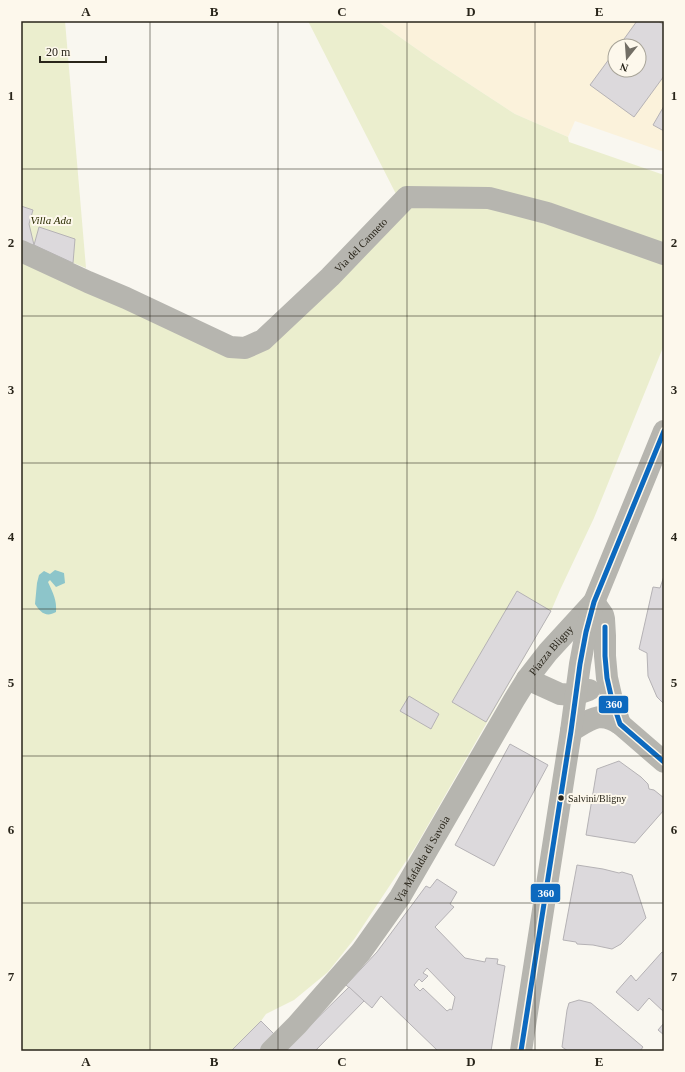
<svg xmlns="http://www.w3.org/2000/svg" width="685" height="1072" viewBox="0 0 685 1072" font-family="Georgia,serif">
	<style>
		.built { fill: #fbf2db; fill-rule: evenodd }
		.green { fill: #ebeece }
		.water { fill: #8dc5ca }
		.building { fill: #dcd9dc; stroke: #b5b2b5; fill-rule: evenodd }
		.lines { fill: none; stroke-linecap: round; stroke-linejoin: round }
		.minor { stroke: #b6b5af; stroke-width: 22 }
		.bus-1-casing { stroke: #fdf8ec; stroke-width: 8 }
		.bus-1 { stroke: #0c69bf; stroke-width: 5 }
		.grid { fill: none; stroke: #29251a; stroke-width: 1; stroke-opacity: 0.55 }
		.bus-dot { fill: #29251a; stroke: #fdf8ec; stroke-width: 1.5 }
		.labels { text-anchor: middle; stroke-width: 4; stroke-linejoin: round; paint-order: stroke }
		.bus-label { font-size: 10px; fill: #29251a; stroke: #fdf8ec; text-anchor: start }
		.park-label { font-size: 11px; font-style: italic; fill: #2a2c00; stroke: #fdf8ec }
		.street-label { font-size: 11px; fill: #29251a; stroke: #fdf8ec }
		.line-badge { stroke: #fdf8ec; stroke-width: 1.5 }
		.badge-label { font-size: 11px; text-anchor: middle; font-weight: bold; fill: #fff }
		.neatline { fill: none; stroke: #29251a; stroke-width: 1.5 }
		.grid-label { font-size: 13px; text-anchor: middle; font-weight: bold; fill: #29251a }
	</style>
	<rect width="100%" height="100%" fill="#f9f7f0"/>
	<path class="built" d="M 377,21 L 664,21 L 664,152 L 575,121 L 568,137 L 515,114 L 431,59 ZM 615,46 L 639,46 L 639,70 L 615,70 Z"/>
	<g class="green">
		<path d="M 21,21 L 65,21 L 86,268 L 21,241 Z"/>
		<path d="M 308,21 L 377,21 L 431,59 L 515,114 L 568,137 L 569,142 L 664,175 L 664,247 L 547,209 L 397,196 Z"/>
		<path d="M 411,205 L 488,206 L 664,261 L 664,345 L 594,518 L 560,590 L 551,611 L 416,846 L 355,938 L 328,972 L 294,1000 L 266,1014 L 261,1021 L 231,1051 L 21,1051 L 21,258 L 238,357 Z"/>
	</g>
	<path class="water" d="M 55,570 L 64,573 L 65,583 L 56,587 L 50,580 L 48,582 C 53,593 57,600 56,612 C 46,618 40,612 35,604 L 37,583 L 39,575 L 44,571 L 50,574 Z"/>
	<g class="building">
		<path d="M 637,21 L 658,21 L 664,25 L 664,76 L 634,117 L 590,85 L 615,51 L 615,70 L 639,70 L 639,46 L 619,46 Z"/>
		<path d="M 664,106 L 664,131 L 653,125 Z"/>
		<path d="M 21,206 L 33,210 L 29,224 L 34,245 L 21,244 Z"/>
		<path d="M 39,227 L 75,239 L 73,263 L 34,245 Z"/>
		<path d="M 664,576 L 664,704 L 657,697 L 648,676 L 647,653 L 639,649 L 653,587 L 660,588 Z"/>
		<path d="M 517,591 L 551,611 L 486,722 L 452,702 Z"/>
		<path d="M 409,696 L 439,714 L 431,729 L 400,711 Z"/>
		<path d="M 510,744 L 548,765 L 494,866 L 455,845 Z"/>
		<path d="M 619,761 L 641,777 L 648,784 L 649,789 L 654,790 L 664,798 L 664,810 L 635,843 L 586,835 L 597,769 Z"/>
		<path d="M 577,865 L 603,869 L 619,873 L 622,872 L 632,875 L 646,918 L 621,944 L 612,949 L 593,945 L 577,944 L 576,942 L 563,940 Z"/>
		<path d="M 437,879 L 457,892 L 450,904 L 454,907 L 435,927 L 465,958 L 485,962 L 486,958 L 498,959 L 497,964 L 505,966 L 491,1051 L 438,1051 L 381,996 L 372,1008 L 346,985 L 377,952 L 426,886 L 430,888 ZM 427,968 L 455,997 L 452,1010 L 450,1009 L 447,1011 L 423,988 L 420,991 L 414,985 L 419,979 L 422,982 L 428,976 L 423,973 Z"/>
		<path d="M 662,952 L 664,953 L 664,1012 L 649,998 L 638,1011 L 616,992 L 631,975 L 636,981 Z"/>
		<path d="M 349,987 L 364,1001 L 315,1051 L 284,1051 Z"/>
		<path d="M 579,1000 L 591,1003 L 643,1047 L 640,1051 L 568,1051 L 562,1047 L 567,1010 L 569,1003 Z"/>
		<path d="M 261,1021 L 277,1037 L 262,1051 L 231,1051 Z"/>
		<path d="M 664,1023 L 664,1035 L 658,1030 Z"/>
	</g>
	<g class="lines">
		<g class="minor">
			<path id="s1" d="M 21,251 L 88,282 L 126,298 L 230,347 L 245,348 L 263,340 L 330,277 L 407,197 L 489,198 L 547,213 L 664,254"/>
			<path d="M 594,602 L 603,615 L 604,619 L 605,636 L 605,656 L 607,678 L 612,700 L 620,724"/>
			<path d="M 527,679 L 560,694 L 575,695 L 589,690"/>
			<path d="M 571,731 C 590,720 599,710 620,724 L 664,762"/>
			<path id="s2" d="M 271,1051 L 297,1025 L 361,952 L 400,897 L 514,700 L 527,679 L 548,652 L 592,604"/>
			<path d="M 521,1051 L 571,731 L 580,664 L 586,632 L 594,602 L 664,431"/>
		</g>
		<defs>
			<g id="bus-1">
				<path d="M 605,627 L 605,656 L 607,678 L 612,700 L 620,724 L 664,762"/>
				<path d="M 521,1051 L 571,731 L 580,664 L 586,632 L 594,602 L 664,431"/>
			</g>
		</defs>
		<use href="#bus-1" class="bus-1-casing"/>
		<use href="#bus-1" class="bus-1"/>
	</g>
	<path class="grid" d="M 150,21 L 150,1051M 278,21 L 278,1051M 407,21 L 407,1051M 535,21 L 535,1051M 21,169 L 664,169M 21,316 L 664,316M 21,463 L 664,463M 21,609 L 664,609M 21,756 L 664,756M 21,903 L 664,903"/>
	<circle class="bus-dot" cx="561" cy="798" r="3.5"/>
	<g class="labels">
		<g class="bus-label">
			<text x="568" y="802">Salvini/Bligny</text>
		</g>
		<g class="park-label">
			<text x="51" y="224">Villa Ada</text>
		</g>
		<g class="street-label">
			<text dy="4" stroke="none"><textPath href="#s1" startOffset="401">Via del Canneto</textPath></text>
			<text dy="4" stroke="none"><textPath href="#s2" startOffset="491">Piazza Bligny</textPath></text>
			<text dy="4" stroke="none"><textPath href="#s2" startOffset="245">Via Mafalda di Savoia</textPath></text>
		</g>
	</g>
	<g class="line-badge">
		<rect x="598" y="695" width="31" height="19" rx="4" fill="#0c69bf"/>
		<rect x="530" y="883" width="31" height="20" rx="4" fill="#0c69bf"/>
	</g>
	<g class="badge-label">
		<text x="614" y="708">360</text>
		<text x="546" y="897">360</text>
	</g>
	<rect width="685" height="1072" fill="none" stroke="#fdf8ec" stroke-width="44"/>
	<g transform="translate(627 58) rotate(197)"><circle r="19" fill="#fdf8ec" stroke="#a8a498"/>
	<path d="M0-3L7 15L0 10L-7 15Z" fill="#726e65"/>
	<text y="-6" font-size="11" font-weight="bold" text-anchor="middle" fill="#29251a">N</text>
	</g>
	<path d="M40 56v6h66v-6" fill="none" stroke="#29251a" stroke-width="2"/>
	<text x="46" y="56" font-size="12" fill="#29251a" stroke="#fdf8ec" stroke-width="3" paint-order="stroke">20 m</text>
	<rect x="22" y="22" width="641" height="1028" class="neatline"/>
	<g class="grid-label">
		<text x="86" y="16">A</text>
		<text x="214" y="16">B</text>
		<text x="342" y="16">C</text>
		<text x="471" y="16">D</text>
		<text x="599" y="16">E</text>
		<text x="11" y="100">1</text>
		<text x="674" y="100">1</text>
		<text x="11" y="247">2</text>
		<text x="674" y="247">2</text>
		<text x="11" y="394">3</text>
		<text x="674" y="394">3</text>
		<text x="11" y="541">4</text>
		<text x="674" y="541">4</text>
		<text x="11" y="687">5</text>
		<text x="674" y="687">5</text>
		<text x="11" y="834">6</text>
		<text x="674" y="834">6</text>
		<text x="11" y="981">7</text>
		<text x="674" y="981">7</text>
		<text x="86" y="1066">A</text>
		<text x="214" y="1066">B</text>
		<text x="342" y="1066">C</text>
		<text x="471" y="1066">D</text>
		<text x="599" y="1066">E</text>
	</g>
</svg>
